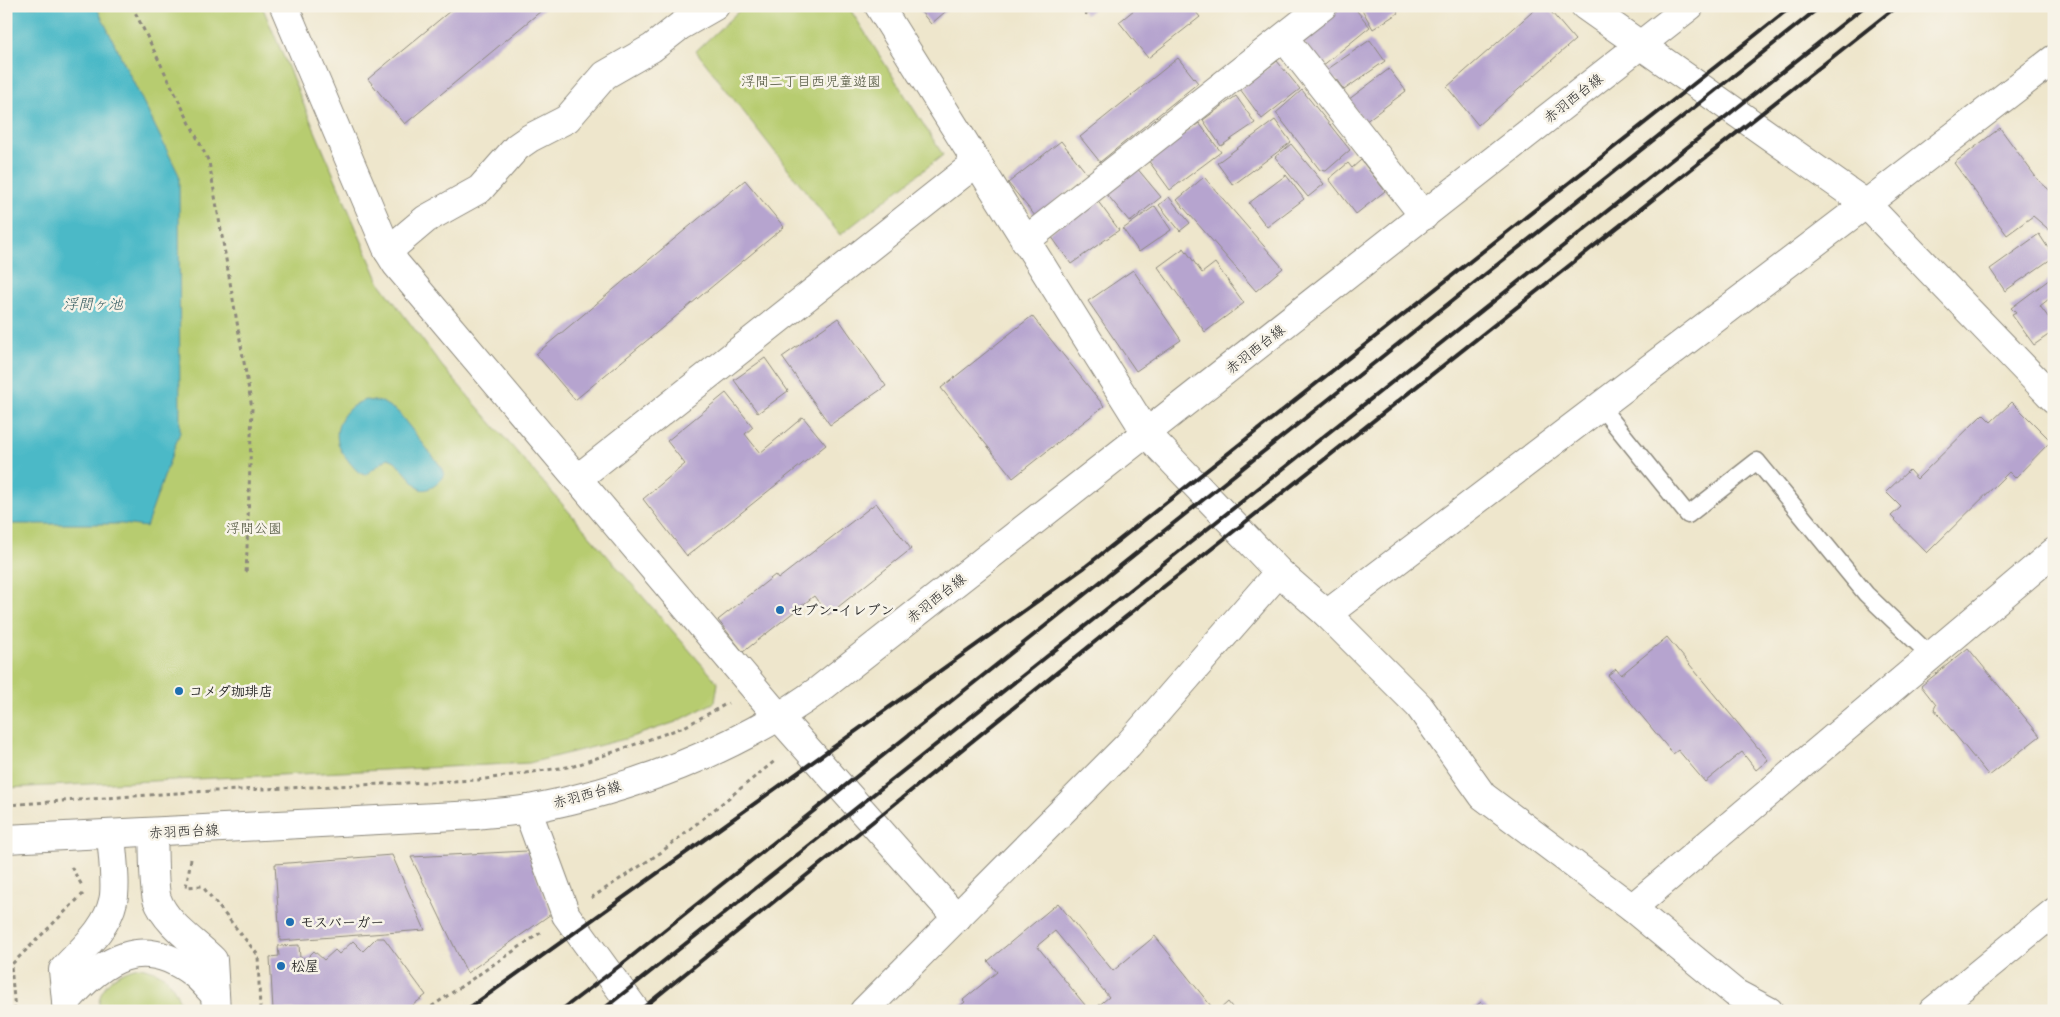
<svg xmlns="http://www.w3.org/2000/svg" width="2060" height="1017" viewBox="0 0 2060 1017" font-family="'Playpen Sans','Klee One',sans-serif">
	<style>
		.green { fill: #b7cc70; stroke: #717c4e }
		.water { fill: #4cb9c7; stroke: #3c7279 }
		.building { fill: #b6a4cf }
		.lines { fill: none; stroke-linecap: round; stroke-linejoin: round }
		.service-casing { stroke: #8c887c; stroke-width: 19 }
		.minor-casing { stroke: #8c887c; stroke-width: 30 }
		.secondary-casing { stroke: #8c887c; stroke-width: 30 }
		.path { stroke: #8c887c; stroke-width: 3; stroke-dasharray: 4 4; stroke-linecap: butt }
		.service { stroke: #fff; stroke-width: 16 }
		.minor { stroke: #fff; stroke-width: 28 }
		.secondary { stroke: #fff; stroke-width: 28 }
		.rail { stroke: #2b2b2b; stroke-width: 4 }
		.poi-dot { fill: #1f6fb2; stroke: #f7f3e8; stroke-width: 2 }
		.labels { text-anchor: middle; stroke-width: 5; stroke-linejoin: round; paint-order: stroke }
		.park-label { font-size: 14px; fill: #4e533c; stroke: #f7f3e8 }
		.street-label { font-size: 14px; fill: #2b2b2b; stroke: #f7f3e8 }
		.poi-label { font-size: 14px; font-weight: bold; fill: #2b2b2b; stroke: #f7f3e8; text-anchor: start }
		.water-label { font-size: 15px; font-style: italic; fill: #375d62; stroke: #f7f3e8 }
	</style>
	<rect width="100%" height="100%" fill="#f7f3e8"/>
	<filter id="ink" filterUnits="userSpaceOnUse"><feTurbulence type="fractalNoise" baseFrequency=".02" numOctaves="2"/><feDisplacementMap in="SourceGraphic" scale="10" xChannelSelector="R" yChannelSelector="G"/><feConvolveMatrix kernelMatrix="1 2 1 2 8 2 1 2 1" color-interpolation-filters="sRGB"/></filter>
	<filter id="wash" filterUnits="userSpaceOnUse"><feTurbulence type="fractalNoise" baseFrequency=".0096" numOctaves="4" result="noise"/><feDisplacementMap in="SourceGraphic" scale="20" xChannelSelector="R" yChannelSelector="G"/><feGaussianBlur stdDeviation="1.12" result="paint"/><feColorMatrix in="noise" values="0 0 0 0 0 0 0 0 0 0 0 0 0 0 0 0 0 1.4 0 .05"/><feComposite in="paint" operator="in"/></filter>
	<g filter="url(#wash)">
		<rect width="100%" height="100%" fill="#eee6cc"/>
		<g class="green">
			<path d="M 6,6 L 262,6 L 379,282 L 442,366 L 718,683 L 715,702 L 676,722 L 625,739 L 529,763 L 6,788 Z"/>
			<path d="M 744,6 L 848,6 L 943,155 L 840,235 L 696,51 Z"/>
			<path d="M 139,967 C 165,971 173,982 181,1006 L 172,1011 L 99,1011 C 96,986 118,971 139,967 Z"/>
		</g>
		<g class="water">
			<path d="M 6,6 L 96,6 L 179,175 L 180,432 L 146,527 L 123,524 L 6,524 Z"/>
			<path d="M 365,400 L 382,402 L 398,412 L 443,469 L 444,473 C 442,482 429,492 420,489 L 395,461 L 388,458 L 365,475 C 357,473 355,468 350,463 C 346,457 341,452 339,446 C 332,425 346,406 365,400 Z"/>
		</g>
		<g id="blocks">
			<g class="building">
				<path d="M 456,6 L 547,6 L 405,124 L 368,79 Z"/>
				<path d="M 916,6 L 952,6 L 931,24 Z"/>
				<path d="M 1078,6 L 1097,6 L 1086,15 Z"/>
				<path d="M 1139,6 L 1191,6 L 1200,17 L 1148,58 L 1119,22 Z"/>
				<path d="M 1343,6 L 1353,6 L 1370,27 L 1321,67 L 1301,39 Z"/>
				<path d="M 1360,6 L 1396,6 L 1398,13 L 1373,29 Z"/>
				<path d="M 1539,6 L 1546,6 L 1575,40 L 1478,125 L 1447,87 Z"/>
				<path d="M 1370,40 L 1385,61 L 1344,90 L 1336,79 L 1329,84 L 1322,73 Z"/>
				<path d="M 1178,58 L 1198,83 L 1100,162 L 1080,137 Z"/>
				<path d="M 1277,61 L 1300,89 L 1262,119 L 1240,89 Z"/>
				<path d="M 1389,69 L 1406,91 L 1365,122 L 1348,100 Z"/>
				<path d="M 1302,90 L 1350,150 L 1326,171 L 1320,170 L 1276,113 Z"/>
				<path d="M 1236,96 L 1255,123 L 1221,146 L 1203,120 Z"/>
				<path d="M 1275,120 L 1291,142 L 1233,185 L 1217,163 Z"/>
				<path d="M 1199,123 L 1221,152 L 1170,190 L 1148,160 Z"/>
				<path d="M 2000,128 L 2038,180 L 2054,194 L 2054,234 L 2033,216 L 2007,235 L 1954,163 Z"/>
				<path d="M 1061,141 L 1088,175 L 1036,217 L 1008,183 Z"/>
				<path d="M 1291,144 L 1324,184 L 1308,197 L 1275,157 Z"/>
				<path d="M 1361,160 L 1385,191 L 1356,214 L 1329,179 L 1348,163 L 1352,168 Z"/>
				<path d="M 1136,167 L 1161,197 L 1130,222 L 1105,192 Z"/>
				<path d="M 1286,175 L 1304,199 L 1267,227 L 1249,203 Z"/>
				<path d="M 1204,177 L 1283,268 L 1256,291 L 1177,200 Z"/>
				<path d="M 745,180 L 784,227 L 575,400 L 536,354 Z"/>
				<path d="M 1169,197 L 1190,223 L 1180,231 L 1159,205 Z"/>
				<path d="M 1097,200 L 1119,230 L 1071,264 L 1049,233 Z"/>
				<path d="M 1155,206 L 1171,230 L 1139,252 L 1123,229 Z"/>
				<path d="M 2039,234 L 2054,257 L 2005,291 L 1990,269 Z"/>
				<path d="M 1184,248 L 1202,273 L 1215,263 L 1244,303 L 1205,332 L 1158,267 Z"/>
				<path d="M 1133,270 L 1181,340 L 1136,371 L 1088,301 Z"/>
				<path d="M 2054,276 L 2054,295 L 2040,306 L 2054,325 L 2054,331 L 2034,345 L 2012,315 L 2016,313 L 2011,308 Z"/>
				<path d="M 1032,316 L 1104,406 L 1013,478 L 941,388 Z"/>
				<path d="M 838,318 L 886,386 L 830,425 L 782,357 Z"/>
				<path d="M 765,358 L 788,391 L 758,413 L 734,380 Z"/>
				<path d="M 726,393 L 753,427 L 745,434 L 760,453 L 803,417 L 826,445 L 687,556 L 643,499 L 685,464 L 667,441 Z"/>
				<path d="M 2012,402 L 2051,441 L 2015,478 L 2009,472 L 1927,553 L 1891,516 L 1901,507 L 1886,492 L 1909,470 L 1917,479 L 1983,414 L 1991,422 Z"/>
				<path d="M 876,503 L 911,549 L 828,615 L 814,596 L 743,652 L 718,620 L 775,575 L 778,579 Z"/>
				<path d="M 1667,637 L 1768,760 L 1756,770 L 1742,752 L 1705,782 L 1678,750 L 1673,754 L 1608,675 L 1616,669 L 1621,675 Z"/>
				<path d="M 1968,648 L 2040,736 L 1989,776 L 1934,709 L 1936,705 L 1921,686 Z"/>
				<path d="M 527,851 L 551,914 L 467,973 L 411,857 Z"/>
				<path d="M 392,855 L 425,930 L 280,941 L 275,864 Z"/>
				<path d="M 1058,903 L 1113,971 L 1155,936 L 1215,1011 L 1092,1011 L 1109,997 L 1055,931 L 1037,946 L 1085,1005 L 1078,1011 L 954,1011 L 965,1002 L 963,1000 L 997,972 L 988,961 Z"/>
				<path d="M 376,938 L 384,938 L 426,995 L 405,1011 L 273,1010 L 270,957 L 279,956 L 278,946 L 299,945 L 300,958 L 307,958 L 314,951 L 324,960 L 335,950 L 339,954 L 353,941 L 363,951 Z"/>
				<path d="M 1228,1002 L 1235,1011 L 1218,1011 Z"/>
				<path d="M 1481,1002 L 1489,1011 L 1470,1011 Z"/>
			</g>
		</g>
	</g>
	<g filter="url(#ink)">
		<use href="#blocks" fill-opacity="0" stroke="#8c887c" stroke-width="1"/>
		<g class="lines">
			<defs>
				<path id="service" d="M 1600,406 L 1688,515 L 1757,461 L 1866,594 L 1932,657"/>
				<g id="minor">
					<path d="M 284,6 L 388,251 L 396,264 L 778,716 L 957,918"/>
					<path d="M 879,6 L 1147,434 L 1279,572 L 1327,614 L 1866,204 L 2054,59"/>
					<path d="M 1585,6 L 1866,204 L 2054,399"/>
					<path d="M 1284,38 L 1424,216"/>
					<path d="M 1025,241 L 1323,6"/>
					<path d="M 388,251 L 426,219 L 480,189 L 517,147 L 530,138 L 567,119 L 605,75 L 652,48 L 680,26 L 715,6"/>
					<path d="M 577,479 L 977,162"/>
					<path d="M 1327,614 L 1419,706 L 1483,796 L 1632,908 L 1735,993 L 1769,1011"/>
					<path d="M 527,809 L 566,915 L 636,1011"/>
					<path d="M 153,832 C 154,847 153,887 157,899 C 166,924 195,942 213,960 L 216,1011"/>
					<path d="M 1632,908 L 2054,552"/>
					<path d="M 66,1002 C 103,959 142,934 193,973 C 201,979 208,988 215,995"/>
					<path d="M 67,1011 L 63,970 C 81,950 107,929 113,901 C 117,886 112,851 111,834"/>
					<path d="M 864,1011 L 1128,745 L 1279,572"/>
					<path d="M 1933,1011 L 2054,912"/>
				</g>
				<path id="secondary" d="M 6,839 L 476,815 C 493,813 511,812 529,809 C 631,790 735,751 820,689 L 1690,6"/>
			</defs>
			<use href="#service" class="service-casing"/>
			<use href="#minor" class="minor-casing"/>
			<use href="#secondary" class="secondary-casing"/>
			<g class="path">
				<path d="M 132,6 L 209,162 L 252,408 L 246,576"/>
				<path d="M 6,805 L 191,792 L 478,780 L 574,766 L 684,727 L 728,703"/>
				<path d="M 191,859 L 186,887 L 202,886 L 258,955 L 260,1011"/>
				<path d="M 71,867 L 83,887"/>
				<path d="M 591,898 L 660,853 L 776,760"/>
				<path d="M 15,1011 L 11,965 L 83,894"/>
				<path d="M 425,1011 L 543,931"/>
			</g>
			<use href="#service" class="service"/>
			<use href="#minor" class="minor"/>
			<use href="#secondary" class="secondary"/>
			<g class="rail">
				<path d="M 465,1011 L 1085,567 L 1792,6"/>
				<path d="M 560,1011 L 622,964 L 1821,6"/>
				<path d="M 601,1011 L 1865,6"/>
				<path d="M 639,1011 L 1123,619 L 1897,6"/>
			</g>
		</g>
	</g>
	<g class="poi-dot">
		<circle cx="780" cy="610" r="5"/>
		<circle cx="179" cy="691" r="5"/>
		<circle cx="290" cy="922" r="5"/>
		<circle cx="281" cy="966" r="5"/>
	</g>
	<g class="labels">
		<g class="park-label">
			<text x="811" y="86">浮間二丁目西児童遊園</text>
			<text x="254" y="533">浮間公園</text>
		</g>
		<g class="street-label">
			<text transform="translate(1573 98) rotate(-38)" y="5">赤羽西台線</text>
			<text transform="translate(1255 349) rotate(-38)" y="5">赤羽西台線</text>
			<text transform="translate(936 598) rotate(-38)" y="5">赤羽西台線</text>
			<text transform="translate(587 794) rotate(-15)" y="5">赤羽西台線</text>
			<text transform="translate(184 831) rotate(-3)" y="5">赤羽西台線</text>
		</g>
		<g class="poi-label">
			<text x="790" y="615">セブン-イレブン</text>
			<text x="189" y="696">コメダ珈琲店</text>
			<text x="300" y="927">モスバーガー</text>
			<text x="291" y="971">松屋</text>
		</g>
		<g class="water-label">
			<text x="93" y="309">浮間ヶ池</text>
		</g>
	</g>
	<rect width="2060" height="1017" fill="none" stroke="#f7f3e8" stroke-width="25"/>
</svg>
